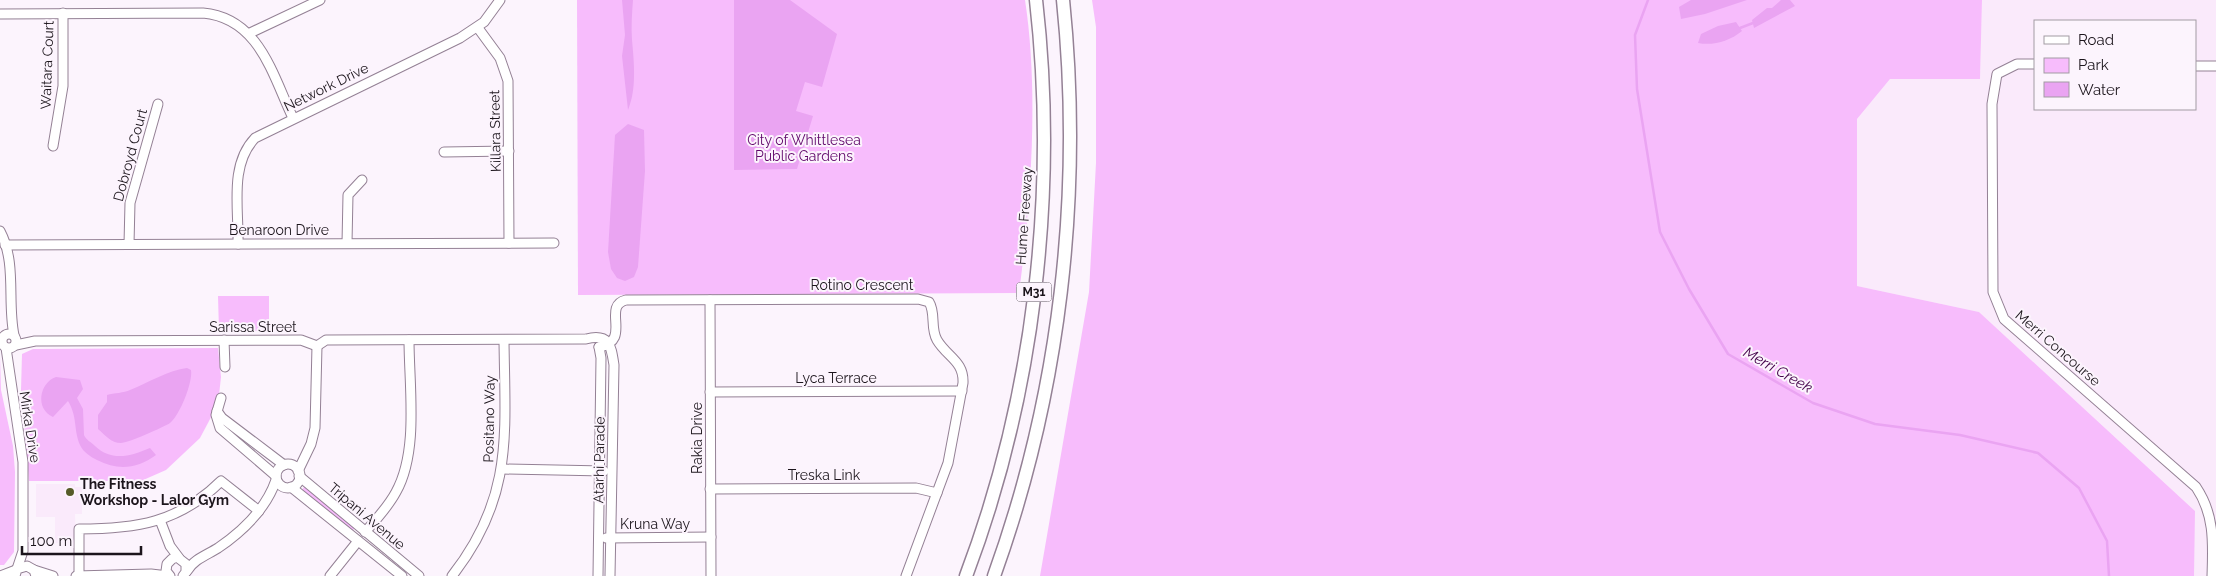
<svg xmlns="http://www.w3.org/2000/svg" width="2216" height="576" viewBox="0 0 2216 576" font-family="Raleway,sans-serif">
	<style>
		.built { fill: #faeafb; fill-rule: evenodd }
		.green { fill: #f7bcfc }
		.water { fill: #eaa4f2 }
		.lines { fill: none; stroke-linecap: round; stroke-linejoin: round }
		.stream { stroke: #eaa4f2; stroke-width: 2.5 }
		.minor-casing { stroke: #948195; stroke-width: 11 }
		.highway-casing { stroke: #948195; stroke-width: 15 }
		.minor { stroke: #fff; stroke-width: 9 }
		.highway { stroke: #fff; stroke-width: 12 }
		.poi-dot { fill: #565b28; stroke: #fcf4fd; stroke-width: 2 }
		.labels { text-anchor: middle; stroke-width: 4; stroke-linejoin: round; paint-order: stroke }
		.shield { fill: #fcf4fd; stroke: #5f5860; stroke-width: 1 }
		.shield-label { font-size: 12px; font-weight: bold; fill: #1c151c }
		.street-label { font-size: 14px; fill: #1c151c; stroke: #fcf4fd }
		.park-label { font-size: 14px; fill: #60076a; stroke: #fcf4fd }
		.poi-label { font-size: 14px; font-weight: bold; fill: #1c151c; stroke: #fcf4fd; text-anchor: start }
		.water-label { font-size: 15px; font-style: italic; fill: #45044c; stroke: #fcf4fd }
	</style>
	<rect width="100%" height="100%" fill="#fcf4fd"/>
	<g class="built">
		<path d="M 1982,0 L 2216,0 L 2216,576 L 2194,576 L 2194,510 L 1979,312 L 1857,286 L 1857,119 L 1890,79 L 1980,79 ZM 2035,21 L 2195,21 L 2195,109 L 2035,109 Z"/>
		<path d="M 36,484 L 75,484 L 75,487 L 82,487 L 82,514 L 75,514 L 76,543 L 55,543 L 55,517 L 36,517 Z"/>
	</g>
	<g class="green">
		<path d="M 577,0 L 1025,0 C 1039,92 1031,201 1019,293 L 578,295 Z"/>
		<path d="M 1092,0 L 1982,0 L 1980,79 L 1890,79 L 1857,119 L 1857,286 L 1979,312 L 2195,511 L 2194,576 L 1040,576 L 1089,292 L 1096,163 L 1096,27 Z"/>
		<path d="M 218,296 L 269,296 L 269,331 L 219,331 Z"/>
		<path d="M 218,348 L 221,377 L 218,404 L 200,438 L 166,470 L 141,481 L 29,481 L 21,390 L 22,354 L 33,349 Z"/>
		<path d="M 0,357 L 1,390 L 13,446 L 15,472 L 14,552 L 4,565 L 0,565 Z"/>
		<path d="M 305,486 L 355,528 L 351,532 L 301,491 Z"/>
	</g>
	<g class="water">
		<path d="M 622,0 L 633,0 C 632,13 631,27 632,40 C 634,62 637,89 628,110 L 622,56 L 625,35 Z"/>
		<path d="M 734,0 L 790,0 L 837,34 L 822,87 L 805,82 L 796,111 L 813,116 L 797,169 L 734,170 Z"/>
		<path d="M 1691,0 L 1747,0 L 1705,14 L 1681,19 L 1679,7 Z"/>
		<path d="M 1781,0 L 1790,0 L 1795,6 L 1754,28 L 1752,20 L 1767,8 L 1772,8 Z"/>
		<path d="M 1736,22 L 1742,31 C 1730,41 1713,46 1698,43 L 1701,34 L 1718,26 Z"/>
		<path d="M 628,124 L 644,130 L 645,171 L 638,267 L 634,277 L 625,281 L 617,278 L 611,269 L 608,252 L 615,135 Z"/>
		<path d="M 187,368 L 191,370 C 193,382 180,415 170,423 C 164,427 128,443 121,443 C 111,443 105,435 98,429 L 98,415 L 107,402 L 107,395 C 114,393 124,393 130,390 C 147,383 169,370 187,368 Z"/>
		<path d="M 56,377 L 80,380 L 83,389 L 77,398 L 83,409 L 84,435 C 86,440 91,442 95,446 C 112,462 131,456 150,448 L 156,455 C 137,469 118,471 97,460 C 91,457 83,452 80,445 C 73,428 78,418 68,401 L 53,417 C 35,409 39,383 56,377 Z"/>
	</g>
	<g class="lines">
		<g class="stream">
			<path d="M 1648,0 L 1635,35 L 1637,89 L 1660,232 L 1689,289 L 1728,354 L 1813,403 L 1875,424 L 1960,435 L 2038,453 L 2079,488 L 2107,541 L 2109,576"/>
			<path d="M 1740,28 L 1753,23"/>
		</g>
		<defs>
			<g id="minor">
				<path d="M 0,14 L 203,13 C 259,18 272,74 293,118"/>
				<path d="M 478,28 L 500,58 L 508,81 L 509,243"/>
				<path d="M 250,33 L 320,0"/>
				<path d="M 2035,64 L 2017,64 L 1997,74 L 1992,104 L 1993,292 L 2004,319 L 2196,487 C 2215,515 2213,544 2212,576"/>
				<path d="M 2195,66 L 2216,66"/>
				<path d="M 53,146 L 63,86 L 63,13"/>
				<path d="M 444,152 L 509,151"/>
				<path d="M 0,231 C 17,263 7,302 14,335"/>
				<path d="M 347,243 L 348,195 L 362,180"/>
				<path d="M 129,244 L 130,203 L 158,104"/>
				<path d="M 238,244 C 239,209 229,165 255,138 L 460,38 L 484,22 L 500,0"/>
				<path d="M 5,245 L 554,243"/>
				<path d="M 710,300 L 711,576"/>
				<circle cx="9" cy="341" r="7"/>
				<path d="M 224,340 L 225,367"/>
				<path d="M 16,345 L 35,341 L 301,340 L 317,346 L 326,340 L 586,339 C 610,333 611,346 614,365 L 610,576"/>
				<path d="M 599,347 C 633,341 601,306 626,300 L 918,299 L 929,302 C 936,313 930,328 937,340 C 947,357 964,361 963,383 L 948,463 L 906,576"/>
				<path d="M 6,348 L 23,462 L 23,551 L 17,569"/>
				<path d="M 710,392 L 962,391"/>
				<path d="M 221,398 L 216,415 L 220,428 L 276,476"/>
				<path d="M 217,411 L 222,418 L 284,465"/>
				<circle cx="288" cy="476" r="12"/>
				<path d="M 502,469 L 604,471"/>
				<path d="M 298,471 L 311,444 L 315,428 L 317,346"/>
				<path d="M 299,476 L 419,576"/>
				<path d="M 291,487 L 402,576"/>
				<path d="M 710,489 L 916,488 L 937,493"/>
				<path d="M 160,520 L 170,546 L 179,558"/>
				<path d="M 365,532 C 376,520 388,507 396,492 C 419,451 409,386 409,340"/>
				<path d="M 606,538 L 711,537"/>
				<path d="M 34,570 L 53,576"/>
				<path d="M 187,571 C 194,559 207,555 218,548 C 243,531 266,509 276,480"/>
				<path d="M 0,576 L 16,570"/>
				<path d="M 15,576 L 17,569 L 27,566 L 34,570 L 36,576"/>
				<path d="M 76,576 L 151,574 L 168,576"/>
				<path d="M 79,576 L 79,529 C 135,529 179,523 221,481 L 259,511"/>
				<path d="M 170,576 L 166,571 L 167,564 L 172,559 L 177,557 L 186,564 L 186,572 L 183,576"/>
				<path d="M 330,576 L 358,541"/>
				<path d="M 452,576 C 514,497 505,434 504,340"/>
				<path d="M 598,576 L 601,358 L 599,347"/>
			</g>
			<g id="highway">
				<path d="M 966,576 C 1034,396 1058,192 1036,0"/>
				<path d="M 994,576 C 1060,393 1083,194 1063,0"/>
			</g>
		</defs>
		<use href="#minor" class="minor-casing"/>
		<use href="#highway" class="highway-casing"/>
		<use href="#minor" class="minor"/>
		<use href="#highway" class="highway"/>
	</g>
	<circle class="poi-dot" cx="70" cy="492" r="5"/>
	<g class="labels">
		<rect class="shield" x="1016.5" y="282.5" width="35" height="19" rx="4"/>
		<g class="shield-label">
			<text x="1034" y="296">M31</text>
		</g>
		<g class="street-label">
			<text transform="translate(47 65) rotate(-88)" y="5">Waitara Court</text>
			<text transform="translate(326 87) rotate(-26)" y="5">Network Drive</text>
			<text transform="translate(495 131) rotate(-91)" y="5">Killara Street</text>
			<text transform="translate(130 155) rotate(-75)" y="5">Dobroyd Court</text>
			<text transform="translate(1024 216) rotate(-86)" y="5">Hume Freeway</text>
			<text x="279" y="235">Benaroon Drive</text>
			<text x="862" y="290">Rotino Crescent</text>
			<text x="253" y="332">Sarissa Street</text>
			<text transform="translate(2058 348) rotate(41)" y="5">Merri Concourse</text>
			<text x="836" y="383">Lyca Terrace</text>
			<text transform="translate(489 419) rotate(-89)" y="5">Positano Way</text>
			<text transform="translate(30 427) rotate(81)" y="5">Mirka Drive</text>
			<text transform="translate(697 438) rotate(-90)" y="5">Rakia Drive</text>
			<text transform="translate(599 460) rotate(-89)" y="5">Atarhi Parade</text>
			<text x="824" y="480">Treska Link</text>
			<text transform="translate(367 516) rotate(40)" y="5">Tripani Avenue</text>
			<text x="655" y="529">Kruna Way</text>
		</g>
		<g class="park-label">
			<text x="804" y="145">City of Whittlesea<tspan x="804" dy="16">Public Gardens</tspan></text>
		</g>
		<g class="poi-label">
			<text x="80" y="489">The Fitness<tspan x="80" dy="16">Workshop - Lalor Gym</tspan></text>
		</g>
		<g class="water-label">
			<text transform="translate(1778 370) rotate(30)" y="5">Merri Creek</text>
		</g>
	</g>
	<rect x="2034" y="20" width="162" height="90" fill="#fcf4fd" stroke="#a29ba3"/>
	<rect x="2044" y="36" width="25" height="8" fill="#ffffff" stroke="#a29ba3"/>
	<text x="2078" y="45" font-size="15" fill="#1c151c">Road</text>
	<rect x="2044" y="58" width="25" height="15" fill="#f7bcfc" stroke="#a29ba3"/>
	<text x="2078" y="70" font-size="15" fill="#1c151c">Park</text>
	<rect x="2044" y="82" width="25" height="15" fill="#eaa4f2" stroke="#a29ba3"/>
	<text x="2078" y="95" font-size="15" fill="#1c151c">Water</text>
	<path d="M22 546v8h119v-8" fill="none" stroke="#1c151c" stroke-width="2.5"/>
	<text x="30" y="546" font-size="15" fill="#1c151c" stroke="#fcf4fd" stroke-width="4" paint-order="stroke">100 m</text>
</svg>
